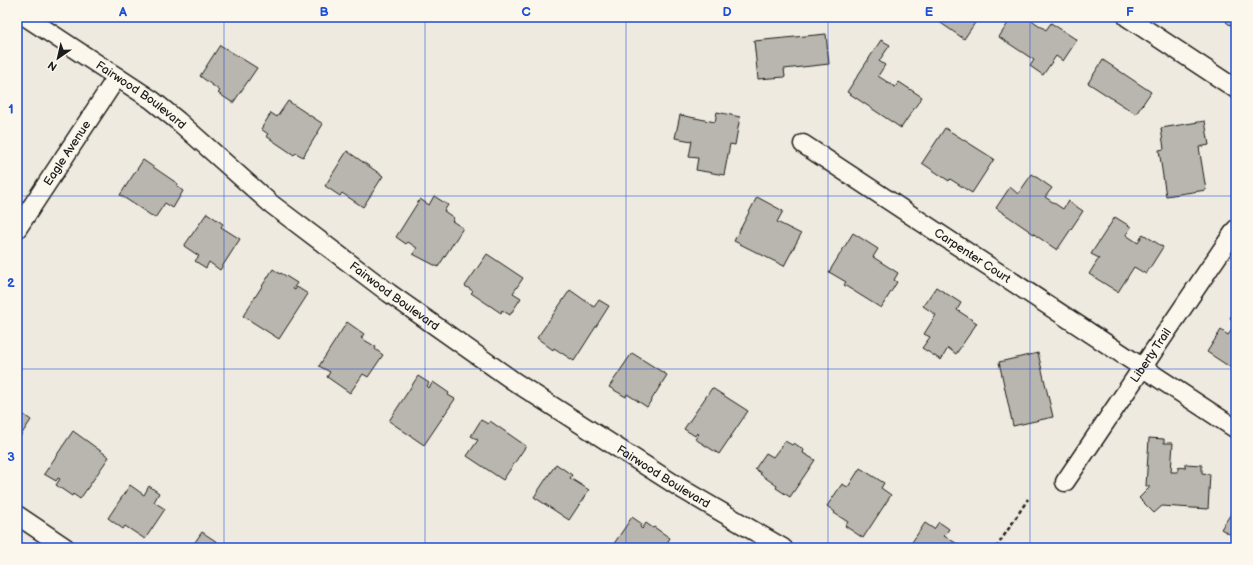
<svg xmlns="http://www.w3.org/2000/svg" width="1253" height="565" viewBox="0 0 1253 565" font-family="'Balsamiq Sans',sans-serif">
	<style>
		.building { fill: #b9b6af; stroke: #1c1c1c }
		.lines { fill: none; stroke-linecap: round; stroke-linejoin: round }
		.minor-casing { stroke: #1c1c1c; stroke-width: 21 }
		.path { stroke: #1c1c1c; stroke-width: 2.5; stroke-dasharray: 4 3; stroke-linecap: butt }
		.minor { stroke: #fbf7ec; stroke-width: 18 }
		.grid { fill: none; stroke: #1d4ed8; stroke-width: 1; stroke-opacity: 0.55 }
		.labels { text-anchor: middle; stroke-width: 3.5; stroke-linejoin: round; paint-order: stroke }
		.street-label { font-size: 12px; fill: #1c1c1c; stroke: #fbf7ec }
		.neatline { fill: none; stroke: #1d4ed8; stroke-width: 1.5 }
		.grid-label { font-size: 13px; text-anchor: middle; font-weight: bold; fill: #1d4ed8 }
	</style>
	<rect width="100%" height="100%" fill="#eeeadf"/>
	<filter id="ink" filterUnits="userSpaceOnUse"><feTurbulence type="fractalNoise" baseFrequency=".025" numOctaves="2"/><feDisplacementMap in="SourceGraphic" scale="8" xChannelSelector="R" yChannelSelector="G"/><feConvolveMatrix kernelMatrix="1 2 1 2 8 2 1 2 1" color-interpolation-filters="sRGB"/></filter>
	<g filter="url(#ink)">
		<g class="building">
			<path d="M 932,17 L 979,17 L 964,39 Z"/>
			<path d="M 1012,17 L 1027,17 L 1046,30 L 1051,23 L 1077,40 L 1063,61 L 1056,56 L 1043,75 L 1030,66 L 1034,60 L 999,37 Z"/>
			<path d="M 1229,17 L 1236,17 L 1236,29 L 1226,22 Z"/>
			<path d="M 826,34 L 829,64 L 784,69 L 785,77 L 758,79 L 754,41 Z"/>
			<path d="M 881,40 L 890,45 L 879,61 L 885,65 L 878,76 L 895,87 L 899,82 L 922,97 L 901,128 L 847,92 Z"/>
			<path d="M 220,45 L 257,68 L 233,103 L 218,93 L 220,91 L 200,76 Z"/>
			<path d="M 1103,60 L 1151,92 L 1136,114 L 1088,83 Z"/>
			<path d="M 288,101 L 323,124 L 303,157 L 296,153 L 294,155 L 266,136 L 268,134 L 261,129 L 271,113 L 277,117 Z"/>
			<path d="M 717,112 L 740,117 L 735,145 L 730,144 L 724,175 L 696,170 L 698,158 L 689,157 L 692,141 L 675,138 L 680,115 L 715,122 Z"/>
			<path d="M 1205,121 L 1209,145 L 1199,147 L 1206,190 L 1166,196 L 1159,150 L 1164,149 L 1161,128 Z"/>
			<path d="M 945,128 L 994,159 L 972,193 L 950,179 L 949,181 L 922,163 Z"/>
			<path d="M 347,151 L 383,176 L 363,207 L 342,193 L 340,196 L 325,186 Z"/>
			<path d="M 143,160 L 178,184 L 177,186 L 183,191 L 173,208 L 165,203 L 155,218 L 120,195 Z"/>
			<path d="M 1032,174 L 1052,188 L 1045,197 L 1063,209 L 1068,201 L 1083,211 L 1057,250 L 996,208 L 1010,187 L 1018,194 Z"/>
			<path d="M 434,196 L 448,205 L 444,211 L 454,218 L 452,221 L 463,228 L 438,267 L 413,254 L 417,248 L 408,242 L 406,244 L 396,237 L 420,199 L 429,205 Z"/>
			<path d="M 757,197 L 783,211 L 777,222 L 801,234 L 784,266 L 734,241 Z"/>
			<path d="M 207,213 L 223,224 L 221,227 L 240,239 L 220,270 L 209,262 L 206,268 L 195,261 L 199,256 L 184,246 Z"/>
			<path d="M 1115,217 L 1131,227 L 1126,235 L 1138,243 L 1143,234 L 1163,247 L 1146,274 L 1134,267 L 1118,292 L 1089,274 L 1099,258 L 1091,254 Z"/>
			<path d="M 853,233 L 878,249 L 873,257 L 898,273 L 894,280 L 897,282 L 881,308 L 844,285 L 846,282 L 829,272 Z"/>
			<path d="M 487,254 L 523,278 L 513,293 L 521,298 L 510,315 L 502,310 L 501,313 L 471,293 L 473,291 L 465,286 Z"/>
			<path d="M 273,269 L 280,274 L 281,273 L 297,283 L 293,289 L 295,290 L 297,287 L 308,294 L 279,339 L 243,316 Z"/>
			<path d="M 936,287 L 961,303 L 957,310 L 977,323 L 956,354 L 948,348 L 941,360 L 922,348 L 930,337 L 924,334 L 936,315 L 923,306 Z"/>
			<path d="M 570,290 L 594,307 L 599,300 L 609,306 L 574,361 L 554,348 L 553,350 L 537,338 Z"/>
			<path d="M 1236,309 L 1236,322 L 1230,318 Z"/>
			<path d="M 347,322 L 364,334 L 361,338 L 376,347 L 375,349 L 383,355 L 368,377 L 363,374 L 350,393 L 327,377 L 330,372 L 319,366 Z"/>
			<path d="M 1236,324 L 1236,371 L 1207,352 L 1221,330 L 1228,335 Z"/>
			<path d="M 632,353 L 667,375 L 647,407 L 627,394 L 626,397 L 609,387 Z"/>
			<path d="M 1038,353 L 1053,417 L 1013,426 L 999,362 Z"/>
			<path d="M 418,376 L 429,383 L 427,386 L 429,388 L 433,382 L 449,393 L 448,395 L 455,399 L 424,445 L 389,421 Z"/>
			<path d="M 712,388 L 748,411 L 719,454 L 695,439 L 699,434 L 697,433 L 695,436 L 684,429 Z"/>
			<path d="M 17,410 L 31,420 L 17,441 Z"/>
			<path d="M 481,420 L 488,424 L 490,421 L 526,446 L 503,480 L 467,456 L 478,440 L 471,436 Z"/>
			<path d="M 73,431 L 109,457 L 80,499 L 73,494 L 72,496 L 56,485 L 60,479 L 58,478 L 56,481 L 44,474 Z"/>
			<path d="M 1149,438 L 1164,439 L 1164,443 L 1173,443 L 1171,472 L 1178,472 L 1178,467 L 1185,468 L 1185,464 L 1202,465 L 1202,473 L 1210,474 L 1208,509 L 1162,506 L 1154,513 L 1139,498 L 1149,488 L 1149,486 L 1146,486 Z"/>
			<path d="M 785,441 L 792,445 L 794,443 L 804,450 L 803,453 L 815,460 L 790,497 L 776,488 L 777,486 L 760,474 L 761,473 L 755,469 L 766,453 L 773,457 Z"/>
			<path d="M 556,464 L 572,475 L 570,478 L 589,490 L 569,520 L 534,497 Z"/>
			<path d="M 860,468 L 884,483 L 881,488 L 891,495 L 863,538 L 845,526 L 848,522 L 834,513 L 835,512 L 827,506 L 842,484 L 848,487 Z"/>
			<path d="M 130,485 L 144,495 L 149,486 L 159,493 L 154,502 L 165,509 L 145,539 L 125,526 L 123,529 L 108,518 Z"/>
			<path d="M 1236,506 L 1236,538 L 1221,529 Z"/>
			<path d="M 632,517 L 642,524 L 640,527 L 642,529 L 646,523 L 653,528 L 654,527 L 670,538 L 664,548 L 611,548 Z"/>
			<path d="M 939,522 L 949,529 L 944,536 L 961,546 L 960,548 L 908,548 L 925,523 L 934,529 Z"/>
			<path d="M 202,532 L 226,548 L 191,548 Z"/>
		</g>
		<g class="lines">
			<defs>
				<g id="minor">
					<path id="s1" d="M 26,17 L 152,100 L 178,121 L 270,203 L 389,293 L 515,382 L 682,489 L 783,548"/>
					<path d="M 1127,17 L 1236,89"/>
					<path id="s2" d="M 803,144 L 1236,429"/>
					<path id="s3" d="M 17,229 L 117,77"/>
					<path id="s4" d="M 1065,482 L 1236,229"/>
					<path d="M 17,515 L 66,548"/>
				</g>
			</defs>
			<use href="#minor" class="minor-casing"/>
			<path class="path" d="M 996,548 L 1028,499"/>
			<use href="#minor" class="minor"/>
		</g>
	</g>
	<path class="grid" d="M 224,17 L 224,548M 425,17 L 425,548M 626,17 L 626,548M 828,17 L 828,548M 1030,17 L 1030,548M 17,196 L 1236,196M 17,369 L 1236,369"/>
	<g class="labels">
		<g class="street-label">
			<text dy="4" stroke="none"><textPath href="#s1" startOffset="139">Fairwood Boulevard</textPath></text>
			<text dy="4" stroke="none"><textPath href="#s3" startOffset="91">Eagle Avenue</textPath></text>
			<text dy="4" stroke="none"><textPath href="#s2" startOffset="203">Carpenter Court</textPath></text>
			<text dy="4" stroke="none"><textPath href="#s1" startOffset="463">Fairwood Boulevard</textPath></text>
			<text dy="4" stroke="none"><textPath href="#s4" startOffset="153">Liberty Trail</textPath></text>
			<text dy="4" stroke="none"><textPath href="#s1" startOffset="787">Fairwood Boulevard</textPath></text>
		</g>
	</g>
	<rect width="1253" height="565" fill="none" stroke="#fbf7ec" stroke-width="44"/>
	<g transform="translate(58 58) rotate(214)" stroke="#fbf7ec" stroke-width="3" paint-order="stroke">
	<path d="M0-3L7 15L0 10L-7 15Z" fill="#1c1c1c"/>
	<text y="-6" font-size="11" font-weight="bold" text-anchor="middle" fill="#1c1c1c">N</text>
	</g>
	<rect x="22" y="22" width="1209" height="521" class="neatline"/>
	<g class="grid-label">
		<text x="123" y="16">A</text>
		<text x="324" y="16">B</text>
		<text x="526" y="16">C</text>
		<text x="727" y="16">D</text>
		<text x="929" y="16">E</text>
		<text x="1130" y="16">F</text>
		<text x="11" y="113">1</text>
		<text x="11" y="287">2</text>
		<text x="11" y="461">3</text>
	</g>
</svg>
